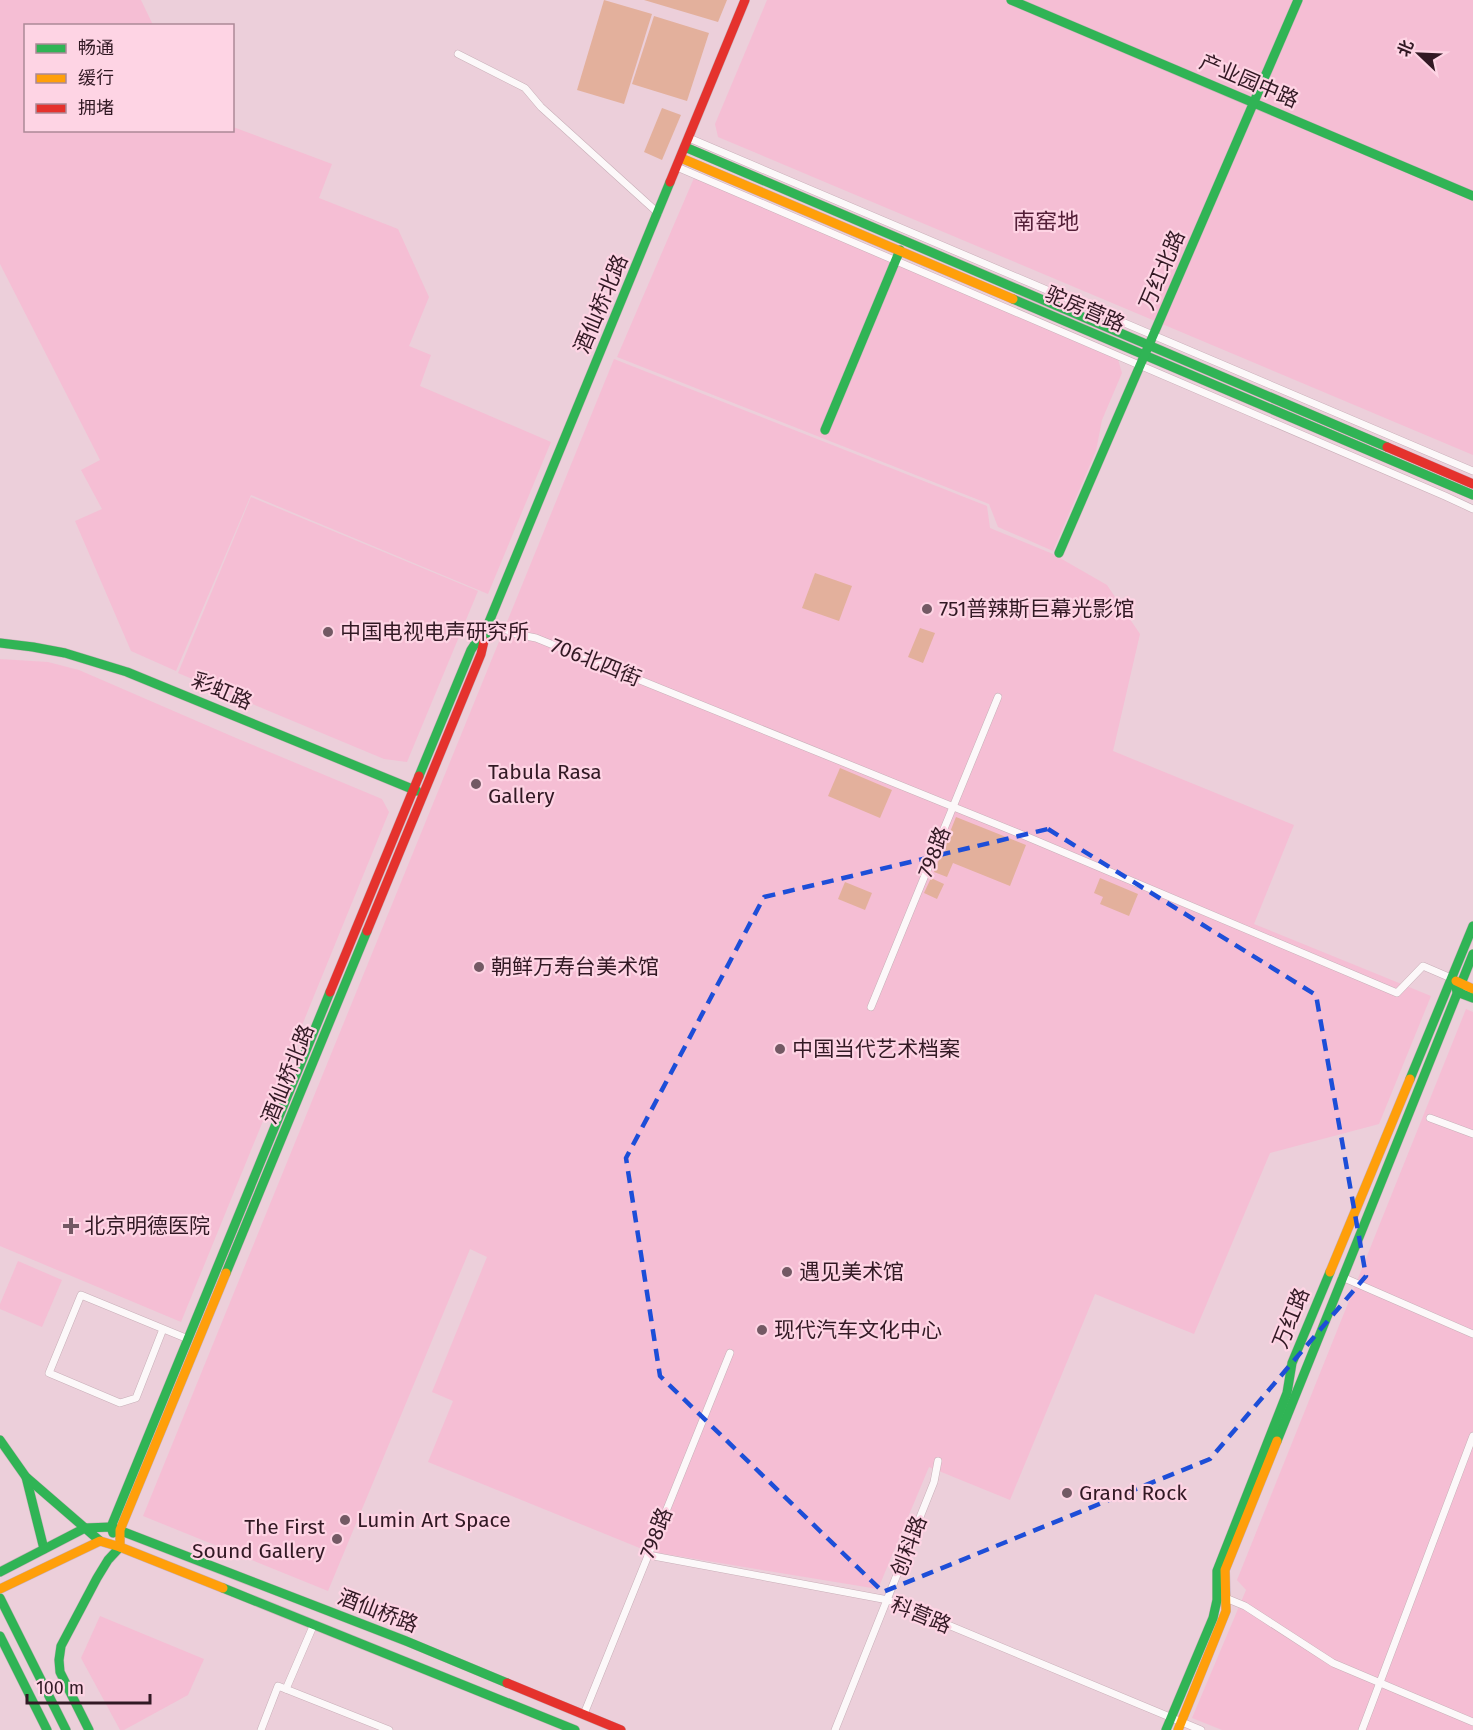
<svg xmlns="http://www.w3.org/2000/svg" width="1473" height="1730" viewBox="0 0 1473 1730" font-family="'Fira Sans','Noto Sans SC',sans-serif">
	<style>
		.built { fill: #f5bed4 }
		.green { fill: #e3b09c }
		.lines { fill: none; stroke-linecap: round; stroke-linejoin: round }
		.street-casing { stroke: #c8afb8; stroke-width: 8 }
		.fast-casing { stroke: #c8afb8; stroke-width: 10 }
		.slow-casing { stroke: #c8afb8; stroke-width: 10 }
		.jam-casing { stroke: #c8afb8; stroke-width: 10 }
		.street { stroke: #fcf8f9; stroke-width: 7 }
		.fast { stroke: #30b455; stroke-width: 9 }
		.slow { stroke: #ff9f0a; stroke-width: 9 }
		.jam { stroke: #e5322d; stroke-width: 9 }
		.marked { fill: none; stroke: #1d4ed8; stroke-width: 4.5; stroke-dasharray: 12 8; stroke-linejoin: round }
		.poi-dot { fill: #735964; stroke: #fed4e4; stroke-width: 2 }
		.labels { text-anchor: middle; stroke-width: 4.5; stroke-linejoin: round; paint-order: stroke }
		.street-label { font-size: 21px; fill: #321924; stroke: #fed4e4 }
		.poi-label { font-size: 21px; fill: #321924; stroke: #fed4e4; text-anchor: start }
		.neighbourhood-label { font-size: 22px; fill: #531e37; stroke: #fed4e4 }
	</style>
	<rect width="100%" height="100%" fill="#eccfda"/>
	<g class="built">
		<path d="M 0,0 L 141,0 L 153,25 L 26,26 L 26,130 L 232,130 L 233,127 L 332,164 L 319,198 L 398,229 L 429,297 L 409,346 L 431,355 L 420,386 L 551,442 L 488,594 L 251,495 L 176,671 L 131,651 L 75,521 L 102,509 L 81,470 L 100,460 L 0,264 Z"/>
		<path d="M 767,0 L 1473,0 L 1473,455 L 718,137 L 715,124 Z"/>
		<path d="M 694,178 L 1117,356 L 1122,373 L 1102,420 L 1096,451 L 1053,551 L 998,527 L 989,504 L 617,357 Z"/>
		<path d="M 614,359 L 987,506 L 990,528 L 1053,554 L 1107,585 L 1140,634 L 1113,751 L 1294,825 L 1254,924 L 1431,996 L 1379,1124 L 1270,1153 L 1194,1334 L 1095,1294 L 1010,1500 L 929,1467 L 878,1589 L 647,1551 L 428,1462 L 453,1401 L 432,1392 L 487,1257 L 470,1249 L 328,1591 L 143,1516 Z"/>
		<path d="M 251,497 L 478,591 L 407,762 L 384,759 L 178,673 Z"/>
		<path d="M 0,659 L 48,662 L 79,670 L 236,738 L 382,799 L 389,812 L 181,1322 L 0,1246 Z"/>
		<path d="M 1466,1009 L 1473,1012 L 1473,1730 L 1222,1730 L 1192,1718 L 1246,1590 L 1237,1580 Z"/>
		<path d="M 18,1261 L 62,1280 L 42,1327 L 0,1309 L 0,1304 Z"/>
		<path d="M 100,1616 L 204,1659 L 188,1695 L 124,1730 L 120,1730 L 81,1658 Z"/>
	</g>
	<g class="green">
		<path d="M 604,0 L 652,14 L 624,104 L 577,90 Z"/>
		<path d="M 644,0 L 727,0 L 718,22 Z"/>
		<path d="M 654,16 L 709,33 L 687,101 L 632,84 Z"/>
		<path d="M 662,108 L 681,115 L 662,160 L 644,152 Z"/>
		<path d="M 815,573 L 852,586 L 839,621 L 802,608 Z"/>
		<path d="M 920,628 L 935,633 L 923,663 L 908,657 Z"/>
		<path d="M 840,768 L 892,790 L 880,818 L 828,796 Z"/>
		<path d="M 956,817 L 1026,845 L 1010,886 L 953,863 L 947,877 L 934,872 Z"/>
		<path d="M 931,878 L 944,884 L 937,899 L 924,893 Z"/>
		<path d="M 1100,878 L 1138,894 L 1129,916 L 1100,904 L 1103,897 L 1094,893 Z"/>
		<path d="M 845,882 L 872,893 L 865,910 L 838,899 Z"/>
	</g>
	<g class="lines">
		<defs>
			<g id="street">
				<path d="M 458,54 L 525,88 L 541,107 L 658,213"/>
				<path d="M 689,138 L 1473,471"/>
				<path d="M 677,167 L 1445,496 L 1473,509"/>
				<path d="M 489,622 L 516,634 L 536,638 L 1018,833 L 1397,993 L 1423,966 L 1451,978"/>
				<path d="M 871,1007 L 998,697"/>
				<path d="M 1430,1118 L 1473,1134"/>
				<path d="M 1342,1277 L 1473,1334"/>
				<path d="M 163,1329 L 136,1398 L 120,1403 L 49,1373 L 81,1295 L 188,1339"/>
				<path d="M 648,1555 L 888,1600 L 1201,1730"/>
				<path d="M 1228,1599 L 1245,1606 L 1333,1663 L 1473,1722"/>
				<path d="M 286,1689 L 314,1624"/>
				<path d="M 584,1714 L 730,1353"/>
				<path d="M 261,1730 L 278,1686 L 389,1730"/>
				<path d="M 835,1730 L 934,1482 L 938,1461"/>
				<path d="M 1362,1730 L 1473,1436"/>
			</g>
			<g id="fast">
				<path d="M 1011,0 L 1473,196"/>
				<path d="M 685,147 L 1387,447"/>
				<path d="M 1013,299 L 1473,495"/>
				<path d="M 825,430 L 900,250"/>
				<path d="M 1059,553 L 1298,0"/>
				<path d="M 484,641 L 489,622 L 670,182"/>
				<path d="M 0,643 L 33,647 L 65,653 L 127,672 L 417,791"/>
				<path d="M 419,776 L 471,650 L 485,629"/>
				<path d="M 1456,988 L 1457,992 L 1473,998"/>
				<path d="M 1410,1079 L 1473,926"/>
				<path d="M 226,1273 L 367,931"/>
				<path d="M 0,1440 L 26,1477 L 100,1541"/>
				<path d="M 1277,1441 L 1473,954"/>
				<path d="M 26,1477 L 44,1549"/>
				<path d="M 113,1533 L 111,1527 L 330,992"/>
				<path d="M 0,1572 L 85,1528 L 111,1527 L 406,1641 L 507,1683"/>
				<path d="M 223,1588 L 575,1730"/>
				<path d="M 0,1598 L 66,1730"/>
				<path d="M 0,1636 L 47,1730"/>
				<path d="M 89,1730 L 60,1672 L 59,1660 L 61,1646 L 97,1578 L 108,1560 L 120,1547"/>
				<path d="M 1166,1730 L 1213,1618 L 1217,1600 L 1217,1571 L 1287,1393 L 1292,1363 L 1330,1272"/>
			</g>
			<g id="slow">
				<path d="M 681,158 L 1013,299"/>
				<path d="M 1456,981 L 1473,989"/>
				<path d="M 1330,1272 L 1410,1079"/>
				<path d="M 120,1547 L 120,1530 L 226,1273"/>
				<path d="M 0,1589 L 100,1541 L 120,1547 L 223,1588"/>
				<path d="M 1178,1730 L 1226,1611 L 1225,1570 L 1277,1441"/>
			</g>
			<g id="jam">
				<path d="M 670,182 L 745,0"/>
				<path d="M 1387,447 L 1473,484"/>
				<path d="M 367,931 L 481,654 L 484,641"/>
				<path d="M 330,992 L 419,776"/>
				<path d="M 507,1683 L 621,1730"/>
			</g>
		</defs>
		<use href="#street" class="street-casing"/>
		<use href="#fast" class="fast-casing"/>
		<use href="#slow" class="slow-casing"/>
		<use href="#jam" class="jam-casing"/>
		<use href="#street" class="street"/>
		<use href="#fast" class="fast"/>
		<use href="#slow" class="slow"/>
		<use href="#jam" class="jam"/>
	</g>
	<path class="marked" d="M 1048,829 L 1316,995 L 1366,1276 L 1210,1459 L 883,1592 L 660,1376 L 626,1158 L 764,897 Z"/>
	<g class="poi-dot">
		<circle cx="927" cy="609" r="6"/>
		<circle cx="328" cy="632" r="6"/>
		<circle cx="476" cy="784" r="6"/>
		<circle cx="479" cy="967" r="6"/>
		<circle cx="780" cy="1049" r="6"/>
		<path d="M68 1217h6v6h6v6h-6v6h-6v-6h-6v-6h6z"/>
		<circle cx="787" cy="1272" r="6"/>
		<circle cx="762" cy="1330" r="6"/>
		<circle cx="1067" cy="1493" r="6"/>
		<circle cx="345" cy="1520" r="6"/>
		<circle cx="337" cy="1539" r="6"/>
	</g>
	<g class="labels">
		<g class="street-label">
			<text transform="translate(1249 81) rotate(23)" y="7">产业园中路</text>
			<text transform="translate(1162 270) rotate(-67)" y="7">万红北路</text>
			<text transform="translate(601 304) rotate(-67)" y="7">酒仙桥北路</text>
			<text transform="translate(1085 309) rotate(23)" y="7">驼房营路</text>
			<text transform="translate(596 662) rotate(22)" y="7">706北四街</text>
			<text transform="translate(222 691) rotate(23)" y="7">彩虹路</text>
			<text transform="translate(934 852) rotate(-68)" y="7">798路</text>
			<text transform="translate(288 1074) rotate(-68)" y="7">酒仙桥北路</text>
			<text transform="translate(1291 1318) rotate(-68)" y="7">万红路</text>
			<text transform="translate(656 1533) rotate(-68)" y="7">798路</text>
			<text transform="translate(909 1546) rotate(-69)" y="7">创科路</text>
			<text transform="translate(378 1611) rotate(21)" y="7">酒仙桥路</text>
			<text transform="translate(921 1615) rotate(22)" y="7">科营路</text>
		</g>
		<g class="poi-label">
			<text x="939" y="616">751普辣斯巨幕光影馆</text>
			<text x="340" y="639">中国电视电声研究所</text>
			<text x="488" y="779">Tabula Rasa<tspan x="488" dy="24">Gallery</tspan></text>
			<text x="491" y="974">朝鲜万寿台美术馆</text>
			<text x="792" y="1056">中国当代艺术档案</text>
			<text x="84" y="1233">北京明德医院</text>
			<text x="799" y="1279">遇见美术馆</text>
			<text x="774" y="1337">现代汽车文化中心</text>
			<text x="1079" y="1500">Grand Rock</text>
			<text x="357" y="1527">Lumin Art Space</text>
			<text x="325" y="1534" text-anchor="end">The First<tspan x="325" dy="24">Sound Gallery</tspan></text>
		</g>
		<g class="neighbourhood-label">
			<text x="1046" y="229">南窑地</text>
		</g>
	</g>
	<rect x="24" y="24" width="210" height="108" fill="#fed4e4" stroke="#ac8997" stroke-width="1.5"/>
	<rect x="36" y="44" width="30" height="9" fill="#30b455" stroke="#ac8997" stroke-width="1.5"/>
	<text x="78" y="54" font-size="18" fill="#321924">畅通</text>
	<rect x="36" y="74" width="30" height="9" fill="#ff9f0a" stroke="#ac8997" stroke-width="1.5"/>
	<text x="78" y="84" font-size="18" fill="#321924">缓行</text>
	<rect x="36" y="104" width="30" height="9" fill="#e5322d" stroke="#ac8997" stroke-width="1.5"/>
	<text x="78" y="114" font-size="18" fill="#321924">拥堵</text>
	<g transform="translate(1419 54) rotate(293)" stroke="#fed4e4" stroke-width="4.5" paint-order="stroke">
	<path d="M0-4.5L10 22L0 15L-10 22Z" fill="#321924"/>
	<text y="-9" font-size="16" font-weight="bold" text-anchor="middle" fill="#321924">北</text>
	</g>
	<path d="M27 1694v9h123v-9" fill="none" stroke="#321924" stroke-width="3"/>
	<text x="36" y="1694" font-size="18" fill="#321924" stroke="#fed4e4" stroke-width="4.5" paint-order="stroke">100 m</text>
</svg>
